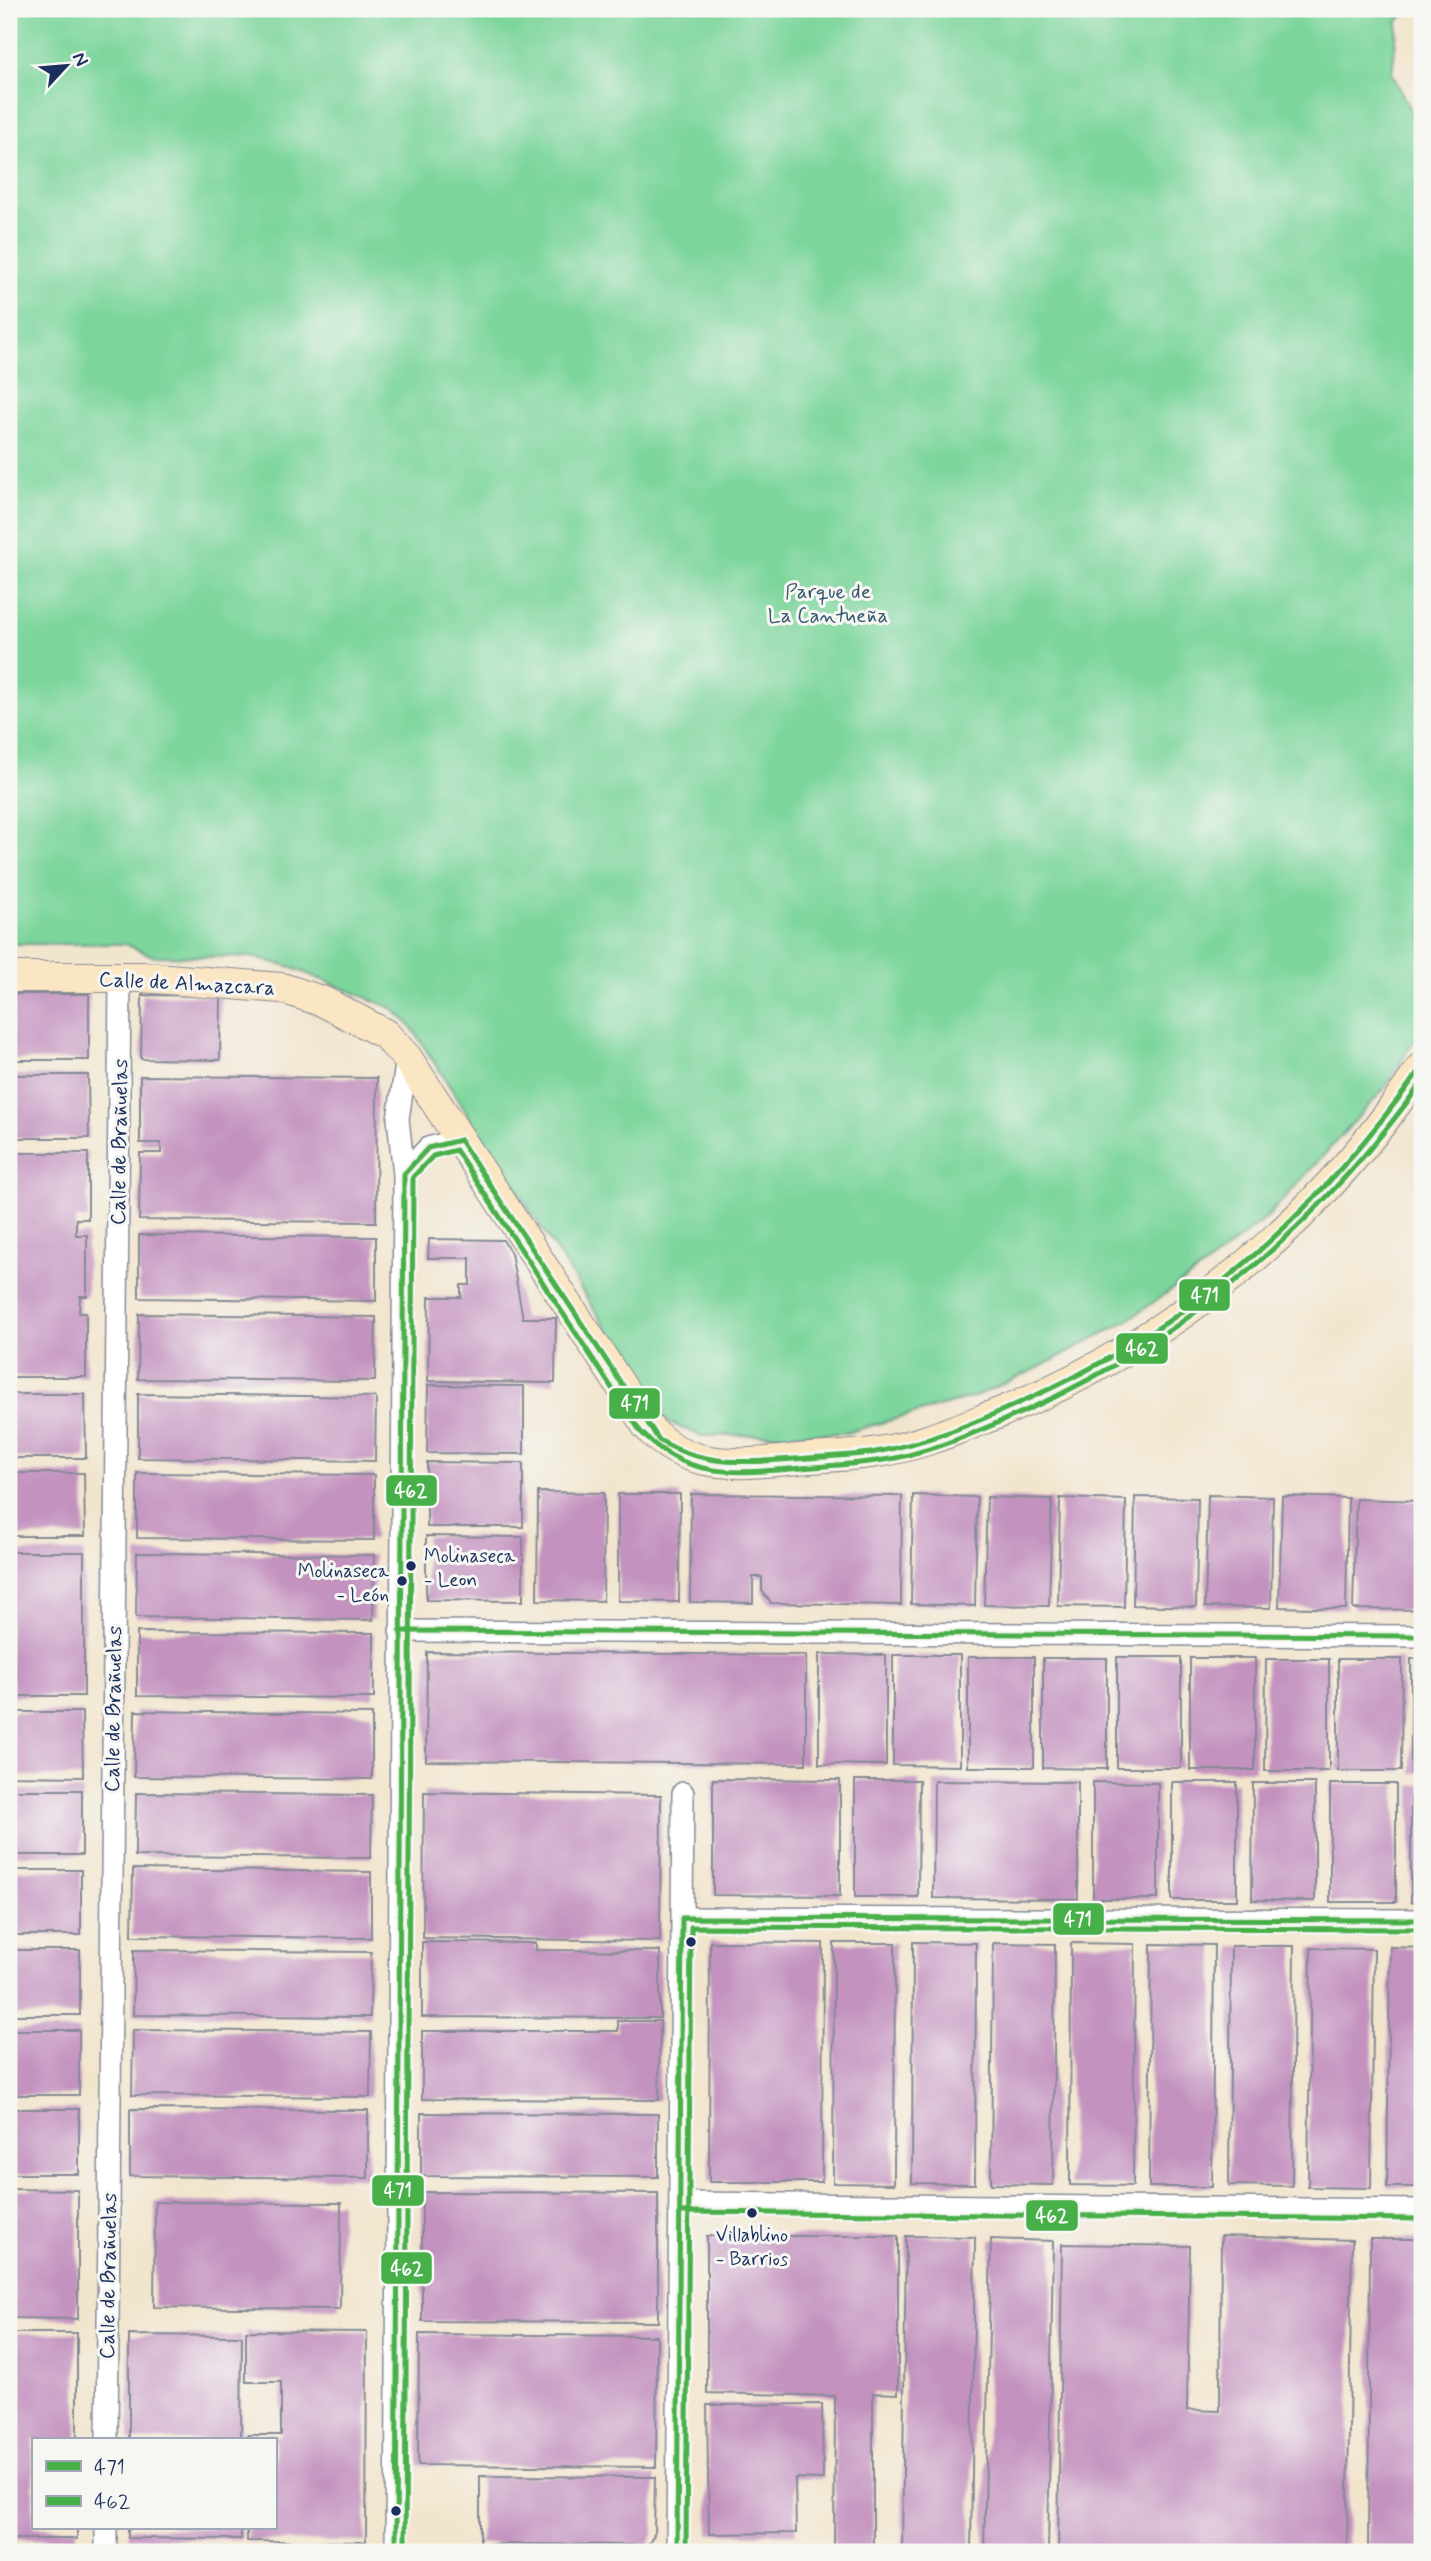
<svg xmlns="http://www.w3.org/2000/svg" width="1431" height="2561" viewBox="0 0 1431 2561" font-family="Mynerve,sans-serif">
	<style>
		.green { fill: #7cd59b; stroke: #4c827c; stroke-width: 2 }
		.building { fill: #c392bf }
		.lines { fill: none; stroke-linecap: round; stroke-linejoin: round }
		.street-casing { stroke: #868a96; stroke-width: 24 }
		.secondary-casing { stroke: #868a96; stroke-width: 32 }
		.street { stroke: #fff; stroke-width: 21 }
		.secondary { stroke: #fbe6c4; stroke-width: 30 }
		.bus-1-casing { stroke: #f6f6f2; stroke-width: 10 }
		.bus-2-casing { stroke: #f6f6f2; stroke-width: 10 }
		.bus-1 { stroke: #48b048; stroke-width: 5 }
		.bus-2 { stroke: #48b048; stroke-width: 5 }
		.bus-dot { fill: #1b2f5e; stroke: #f6f6f2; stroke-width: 2.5 }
		.labels { text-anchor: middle; stroke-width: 6; stroke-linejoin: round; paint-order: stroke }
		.bus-label { font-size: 19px; fill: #1b2f5e; stroke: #f6f6f2; text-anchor: start }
		.park-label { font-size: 21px; fill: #33586d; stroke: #f6f6f2 }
		.street-label { font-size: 21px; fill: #1b2f5e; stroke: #f6f6f2 }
		.line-badge { stroke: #f6f6f2; stroke-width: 2.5 }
		.badge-label { font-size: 19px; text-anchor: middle; font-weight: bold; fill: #fff }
	</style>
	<rect width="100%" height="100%" fill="#f6f6f2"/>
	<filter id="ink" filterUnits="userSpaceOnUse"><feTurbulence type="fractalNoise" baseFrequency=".0143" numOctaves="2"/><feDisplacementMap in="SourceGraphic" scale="14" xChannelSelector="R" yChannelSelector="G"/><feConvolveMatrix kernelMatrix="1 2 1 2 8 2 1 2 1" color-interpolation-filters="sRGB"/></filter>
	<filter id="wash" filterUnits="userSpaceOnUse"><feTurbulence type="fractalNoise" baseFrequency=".00686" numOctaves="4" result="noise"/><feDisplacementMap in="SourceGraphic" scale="28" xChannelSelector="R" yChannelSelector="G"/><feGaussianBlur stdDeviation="1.57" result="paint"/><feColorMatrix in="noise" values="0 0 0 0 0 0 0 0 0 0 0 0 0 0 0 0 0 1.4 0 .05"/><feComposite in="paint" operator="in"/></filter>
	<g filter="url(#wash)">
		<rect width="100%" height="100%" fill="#f2e5ce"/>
		<path class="green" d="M 9,9 L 1408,9 L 1398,21 L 1392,73 L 1422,134 L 1422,1028 L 1384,1089 L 1268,1216 L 1208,1264 L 1127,1321 L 1038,1368 L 974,1397 L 845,1433 L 701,1436 L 667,1422 L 410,1025 L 392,1008 L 288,966 L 251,957 L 153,956 L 125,944 L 9,944 Z"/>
		<g id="blocks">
			<g class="building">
				<rect x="9" y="994" width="80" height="66"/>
				<path d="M 142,995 L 221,996 L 220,1060 L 141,1059 Z"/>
				<path d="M 9,1075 L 88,1075 L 89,1138 L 9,1138 Z"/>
				<path d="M 140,1076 L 377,1078 L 376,1222 L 139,1220 L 140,1153 L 161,1153 L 161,1143 L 140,1143 Z"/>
				<path d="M 9,1153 L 88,1153 L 88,1219 L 76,1219 L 76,1235 L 87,1235 L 87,1296 L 80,1296 L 79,1313 L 86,1313 L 86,1377 L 9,1377 Z"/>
				<path d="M 139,1235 L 376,1237 L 376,1301 L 139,1298 Z"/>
				<path d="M 429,1239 L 503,1240 L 511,1253 L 523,1318 L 556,1318 L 555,1383 L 428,1381 L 429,1297 L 461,1297 L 461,1285 L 470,1285 L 470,1258 L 428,1258 Z"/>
				<path d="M 139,1314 L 376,1317 L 375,1381 L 138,1379 Z"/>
				<path d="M 428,1385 L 524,1386 L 524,1454 L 427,1453 Z"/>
				<path d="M 9,1394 L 85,1394 L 86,1458 L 9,1458 Z"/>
				<path d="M 138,1394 L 376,1397 L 375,1461 L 138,1458 Z"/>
				<path d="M 427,1462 L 523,1463 L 523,1527 L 427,1527 Z"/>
				<path d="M 9,1473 L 84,1473 L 85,1536 L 9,1536 Z"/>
				<path d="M 137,1473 L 374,1475 L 374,1540 L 137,1538 Z"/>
				<path d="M 538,1492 L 604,1493 L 603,1601 L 537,1600 Z"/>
				<path d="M 618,1494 L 680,1494 L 679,1602 L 618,1601 Z"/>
				<path d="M 691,1494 L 902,1496 L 901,1605 L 771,1603 L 762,1591 L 762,1577 L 753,1577 L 753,1603 L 690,1602 Z"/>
				<path d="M 913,1495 L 977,1497 L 975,1606 L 911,1604 Z"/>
				<path d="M 1208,1495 L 1273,1497 L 1271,1608 L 1205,1607 Z"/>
				<path d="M 1282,1496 L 1348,1498 L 1346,1609 L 1279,1607 Z"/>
				<path d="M 987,1497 L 1052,1499 L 1049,1606 L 984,1605 Z"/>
				<path d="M 1135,1497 L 1198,1498 L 1196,1607 L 1133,1605 Z"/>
				<path d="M 1060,1498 L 1126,1500 L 1124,1607 L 1058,1606 Z"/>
				<path d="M 1356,1499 L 1420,1501 L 1422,1610 L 1353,1609 Z"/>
				<path d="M 426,1536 L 523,1537 L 523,1601 L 426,1600 Z"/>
				<rect x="9" y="1552" width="75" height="144"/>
				<path d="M 137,1553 L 374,1555 L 373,1620 L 136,1617 Z"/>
				<path d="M 137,1632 L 374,1633 L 374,1698 L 137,1696 Z"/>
				<path d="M 427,1652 L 806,1655 L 806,1764 L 426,1761 Z"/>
				<path d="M 819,1654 L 886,1655 L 886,1765 L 819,1764 Z"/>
				<path d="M 893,1655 L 960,1655 L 960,1766 L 893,1765 Z"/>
				<rect x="968" y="1657" width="66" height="110"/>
				<rect x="1117" y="1657" width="64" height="111"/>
				<path d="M 1043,1658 L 1107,1658 L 1107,1769 L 1043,1768 Z"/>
				<rect x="1190" y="1658" width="65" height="112"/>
				<path d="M 1266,1659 L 1329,1659 L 1329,1771 L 1265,1771 Z"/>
				<path d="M 1338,1659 L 1402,1659 L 1401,1771 L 1338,1771 Z"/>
				<rect x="1411" y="1659" width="11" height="114"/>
				<path d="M 135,1711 L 372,1714 L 372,1779 L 134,1777 Z"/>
				<path d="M 9,1712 L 82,1712 L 83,1777 L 9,1776 Z"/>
				<path d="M 713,1779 L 840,1780 L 840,1896 L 713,1895 Z"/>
				<path d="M 855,1780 L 919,1780 L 918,1897 L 855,1897 Z"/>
				<path d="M 934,1781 L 1078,1782 L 1078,1899 L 933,1898 Z"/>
				<path d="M 1093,1782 L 1158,1783 L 1158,1899 L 1093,1899 Z"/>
				<rect x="1172" y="1782" width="65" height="118"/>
				<path d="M 1253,1783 L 1315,1783 L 1315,1901 L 1252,1900 Z"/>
				<rect x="1330" y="1784" width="66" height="118"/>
				<rect x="1411" y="1785" width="11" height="117"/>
				<rect x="9" y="1790" width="73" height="65"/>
				<path d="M 424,1792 L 661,1795 L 660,1941 L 423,1938 Z"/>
				<path d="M 136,1793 L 372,1795 L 371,1858 L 135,1856 Z"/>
				<path d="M 133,1869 L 371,1872 L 371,1938 L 132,1936 Z"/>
				<rect x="9" y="1870" width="72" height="65"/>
				<path d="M 422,1942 L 536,1943 L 536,1950 L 660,1951 L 660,2018 L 422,2017 Z"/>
				<path d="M 710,1942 L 823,1943 L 822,2182 L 709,2182 Z"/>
				<path d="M 913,1942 L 976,1943 L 975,2184 L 912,2183 Z"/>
				<path d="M 834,1943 L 895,1943 L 894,2184 L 833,2183 Z"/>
				<path d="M 993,1943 L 1055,1944 L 1053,2185 L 991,2184 Z"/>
				<path d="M 1071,1943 L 1135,1944 L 1133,2186 L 1070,2185 Z"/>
				<path d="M 1151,1944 L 1214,1945 L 1212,2187 L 1149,2187 Z"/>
				<path d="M 1231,1946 L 1294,1946 L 1292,2186 L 1229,2185 Z"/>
				<path d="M 1390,1947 L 1422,1948 L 1422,2187 L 1387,2187 Z"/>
				<path d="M 1311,1948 L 1374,1949 L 1371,2188 L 1308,2187 Z"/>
				<rect x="9" y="1950" width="71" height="65"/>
				<path d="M 134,1950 L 371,1952 L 370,2017 L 133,2015 Z"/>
				<path d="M 618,2021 L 660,2021 L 659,2100 L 422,2099 L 422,2031 L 618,2031 Z"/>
				<rect x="9" y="2030" width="70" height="65"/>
				<path d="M 133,2030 L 371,2032 L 370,2097 L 132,2095 Z"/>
				<rect x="9" y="2109" width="70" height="65"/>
				<path d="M 130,2109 L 368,2110 L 368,2178 L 130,2176 Z"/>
				<path d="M 421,2113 L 658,2114 L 658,2177 L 421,2176 Z"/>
				<path d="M 9,2189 L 78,2190 L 78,2319 L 9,2318 Z"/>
				<path d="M 422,2192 L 658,2193 L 658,2322 L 422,2321 Z"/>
				<path d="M 155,2202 L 341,2203 L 340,2309 L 154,2307 Z"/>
				<path d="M 707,2236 L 898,2236 L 898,2394 L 873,2393 L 873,2551 L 834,2551 L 835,2396 L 707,2393 Z"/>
				<path d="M 906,2236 L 975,2237 L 971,2552 L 902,2552 Z"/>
				<path d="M 1221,2236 L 1352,2240 L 1347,2552 L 1058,2552 L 1062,2244 L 1190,2246 L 1187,2410 L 1220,2411 Z"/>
				<path d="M 991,2239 L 1053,2241 L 1048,2552 L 984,2552 Z"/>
				<path d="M 1370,2239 L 1422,2239 L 1422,2552 L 1368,2552 Z"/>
				<path d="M 246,2331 L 367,2332 L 366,2542 L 247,2541 L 247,2528 L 275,2528 L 275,2440 L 248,2440 L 248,2435 L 281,2435 L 281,2382 L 246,2382 Z"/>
				<path d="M 9,2333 L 77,2333 L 77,2440 L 33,2440 L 33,2528 L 77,2528 L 77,2539 L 9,2539 Z"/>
				<path d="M 419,2334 L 657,2336 L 656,2467 L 418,2465 Z"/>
				<path d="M 129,2335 L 242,2336 L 241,2440 L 129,2440 Z"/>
				<path d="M 822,2404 L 823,2479 L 795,2478 L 796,2533 L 709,2534 L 707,2405 Z"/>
				<path d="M 480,2476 L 655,2477 L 654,2535 L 648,2545 L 480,2544 Z"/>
				<path d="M 128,2528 L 241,2528 L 241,2539 L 128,2538 Z"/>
			</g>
		</g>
	</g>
	<g filter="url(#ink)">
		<use href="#blocks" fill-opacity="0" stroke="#868a96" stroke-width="2"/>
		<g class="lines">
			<defs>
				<g id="street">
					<path d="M 404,1174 L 428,1148 L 460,1140"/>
					<path d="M 400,1631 L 1422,1636"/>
					<path d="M 682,1918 L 1422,1920"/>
					<path d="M 682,2203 L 1422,2210"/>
					<path d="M 107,2440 L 120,978"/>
					<path d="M 106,2552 L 106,2528"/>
					<path d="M 396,2552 L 404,1174 L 398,1119 L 407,1058"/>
					<path d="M 677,2552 L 683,1793"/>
				</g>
				<path id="secondary" d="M 9,977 L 142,977 L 282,988 L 324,1002 L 385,1034 L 407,1058 L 647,1426 C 687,1473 743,1464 799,1459 C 825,1457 852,1456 878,1452 C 920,1446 960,1428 999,1413 C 1173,1343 1318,1223 1422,1067"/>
			</defs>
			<use href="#street" class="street-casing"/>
			<use href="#secondary" class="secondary-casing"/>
			<use href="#street" class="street"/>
			<use href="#secondary" class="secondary"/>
			<defs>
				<g id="bus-1">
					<path d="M 460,1140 L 659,1440 C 707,1469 755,1462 808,1458 C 831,1456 854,1456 876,1452 C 927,1443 975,1423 1021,1402 C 1194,1326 1312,1219 1422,1067"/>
					<path d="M 400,1631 L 1422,1636"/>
					<path d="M 396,2552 L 404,1174 L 428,1148 L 460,1140"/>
					<path d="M 677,2552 L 682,1918 L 1422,1920"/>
				</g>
				<g id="bus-2">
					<path d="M 682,2212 L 1422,2219"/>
					<path d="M 405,2552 L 413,1177 L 433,1156 L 456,1150 L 640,1431 C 687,1481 739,1473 802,1468 C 833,1465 865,1464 896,1458 C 941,1448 984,1429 1025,1411 C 1188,1338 1318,1226 1422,1082"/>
					<path d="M 686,2552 L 691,1927 L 1422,1929"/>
				</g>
			</defs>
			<use href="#bus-1" class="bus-1-casing"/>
			<use href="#bus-2" class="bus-2-casing"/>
			<use href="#bus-1" class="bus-1"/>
			<use href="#bus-2" class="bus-2"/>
		</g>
	</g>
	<g class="bus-dot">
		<circle cx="411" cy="1566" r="6"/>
		<circle cx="402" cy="1581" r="6"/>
		<circle cx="691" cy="1942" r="6"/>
		<circle cx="752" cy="2213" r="6"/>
		<circle cx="396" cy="2511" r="6"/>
	</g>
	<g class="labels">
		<g class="bus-label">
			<text x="424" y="1562">Molinaseca<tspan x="424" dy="24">- Leon</tspan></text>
			<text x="389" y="1577" text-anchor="end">Molinaseca<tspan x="389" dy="24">- León</tspan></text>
			<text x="752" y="2241" text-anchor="middle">Villablino<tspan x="752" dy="24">- Barrios</tspan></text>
		</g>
		<g class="park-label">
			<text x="828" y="598">Parque de<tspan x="828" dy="24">La Cantueña</tspan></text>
		</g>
		<g class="street-label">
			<text transform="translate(187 983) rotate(3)" y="7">Calle de Almazcara</text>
			<text transform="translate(119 1142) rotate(-89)" y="7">Calle de Brañuelas</text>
			<text transform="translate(113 1709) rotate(-89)" y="7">Calle de Brañuelas</text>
			<text transform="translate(108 2276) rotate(-89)" y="7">Calle de Brañuelas</text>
		</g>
	</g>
	<g class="line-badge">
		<rect x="1178" y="1278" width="53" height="34" rx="7" fill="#48b048"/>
		<rect x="1115" y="1332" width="54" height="33" rx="7" fill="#48b048"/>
		<rect x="608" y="1387" width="53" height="33" rx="7" fill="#48b048"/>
		<rect x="385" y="1474" width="53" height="33" rx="7" fill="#48b048"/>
		<rect x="1052" y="1902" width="53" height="34" rx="7" fill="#48b048"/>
		<rect x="371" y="2174" width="54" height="33" rx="7" fill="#48b048"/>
		<rect x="1025" y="2199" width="54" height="33" rx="7" fill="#48b048"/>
		<rect x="380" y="2251" width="53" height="34" rx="7" fill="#48b048"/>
	</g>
	<g class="badge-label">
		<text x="1205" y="1302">471</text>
		<text x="1142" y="1355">462</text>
		<text x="635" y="1410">471</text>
		<text x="411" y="1497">462</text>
		<text x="1078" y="1926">471</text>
		<text x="398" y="2197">471</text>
		<text x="1052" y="2222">462</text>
		<text x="407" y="2275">462</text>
	</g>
	<rect width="1431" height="2561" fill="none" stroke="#f6f6f2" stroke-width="35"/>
	<rect x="32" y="2438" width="245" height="91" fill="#f6f6f2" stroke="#9ea6b7" stroke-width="2"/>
	<rect x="46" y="2461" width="35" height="10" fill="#48b048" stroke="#9ea6b7" stroke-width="2"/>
	<text x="94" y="2474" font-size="21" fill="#1b2f5e">471</text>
	<rect x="46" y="2496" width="35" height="10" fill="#48b048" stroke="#9ea6b7" stroke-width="2"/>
	<text x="94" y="2508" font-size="21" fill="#1b2f5e">462</text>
	<g transform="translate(66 66) rotate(64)" stroke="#f6f6f2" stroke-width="5" paint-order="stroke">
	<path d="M0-5L12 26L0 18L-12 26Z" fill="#1b2f5e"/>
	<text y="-10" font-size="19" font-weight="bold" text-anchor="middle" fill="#1b2f5e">N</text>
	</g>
</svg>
